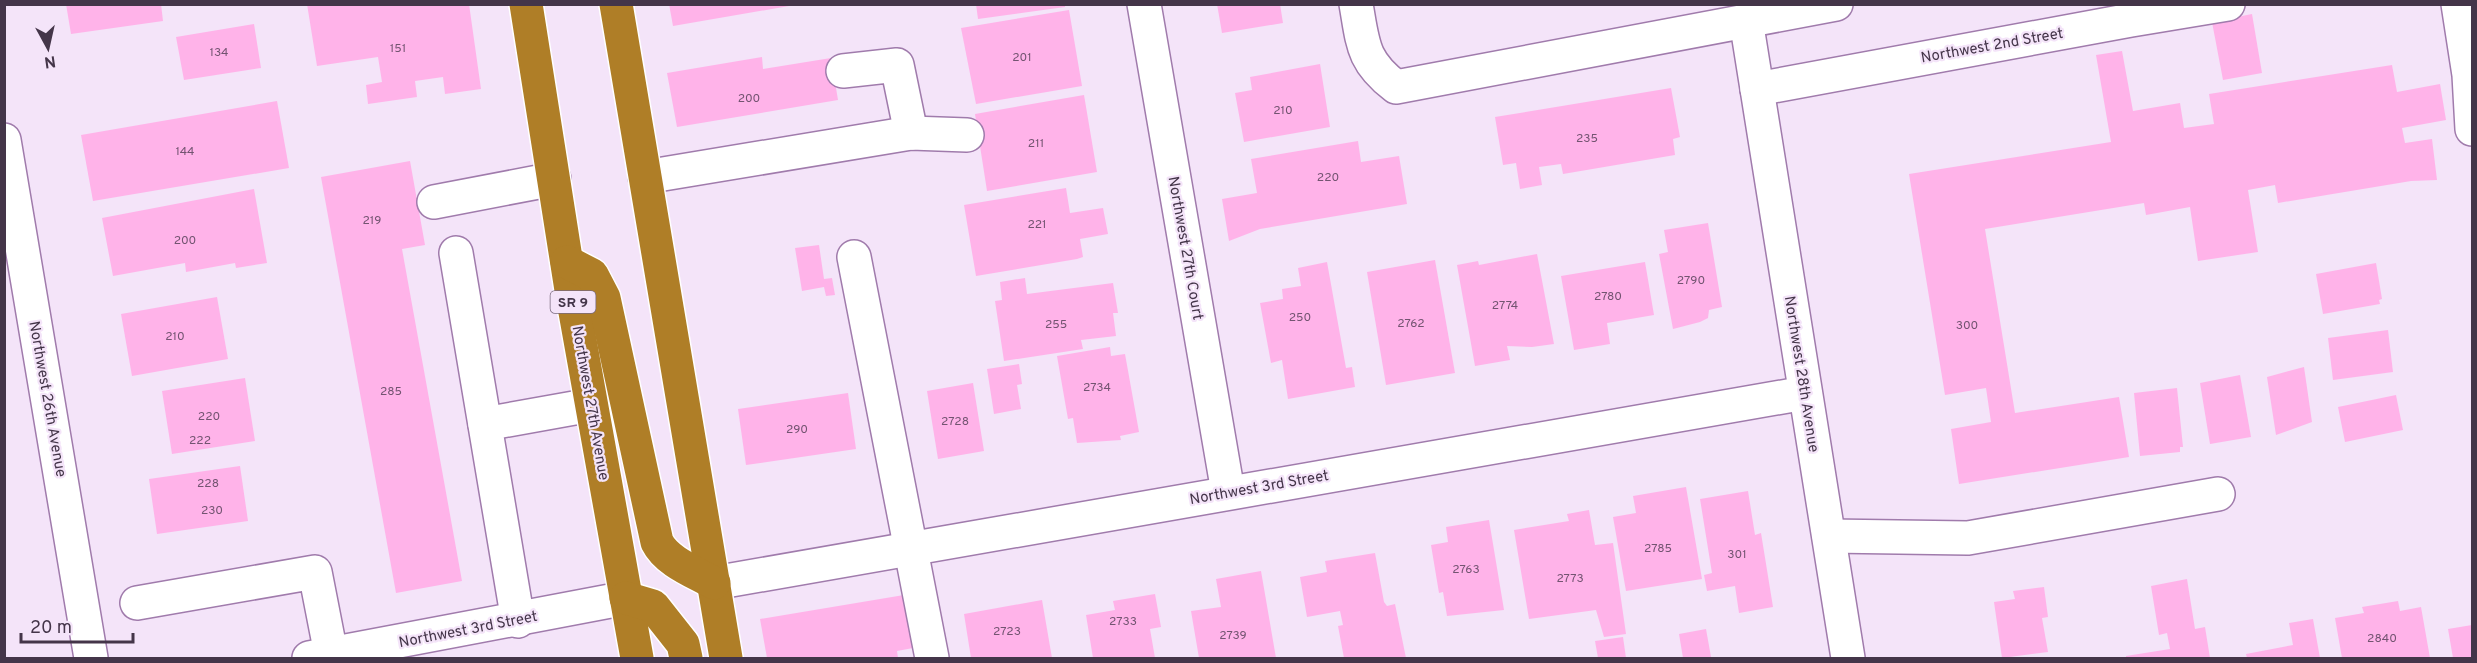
<svg xmlns="http://www.w3.org/2000/svg" width="2477" height="663" viewBox="0 0 2477 663" font-family="Overpass,sans-serif">
	<style>
		.building { fill: #ffb3e9 }
		.lines { fill: none; stroke-linecap: round; stroke-linejoin: round }
		.minor-casing { stroke: #a07bac; stroke-width: 36 }
		.highway-casing { stroke: #fff; stroke-width: 36 }
		.minor { stroke: #fff; stroke-width: 33 }
		.highway { stroke: #af7e27; stroke-width: 33 }
		.labels { text-anchor: middle; stroke-width: 4.5; stroke-linejoin: round; paint-order: stroke }
		.number-label { font-size: 12px; fill: #735471 }
		.shield { fill: #f4e4f9; stroke: #796a7e; stroke-width: 1.5 }
		.shield-label { font-size: 14px; font-weight: bold; fill: #443549 }
		.street-label { font-size: 15px; fill: #443549; stroke: #f4e4f9 }
	</style>
	<rect width="100%" height="100%" fill="#f4e4f9"/>
	<g class="building">
		<path d="M 66,4 L 161,4 L 163,21 L 71,34 Z"/>
		<path d="M 307,4 L 469,4 L 481,89 L 445,94 L 443,77 L 415,81 L 417,97 L 368,104 L 366,85 L 382,82 L 378,57 L 317,66 Z"/>
		<path d="M 669,4 L 789,4 L 789,6 L 673,26 Z"/>
		<path d="M 976,4 L 1065,4 L 1065,7 L 978,19 Z"/>
		<path d="M 1217,4 L 1280,4 L 1283,23 L 1222,33 Z"/>
		<path d="M 1069,10 L 1082,86 L 976,104 L 961,28 Z"/>
		<path d="M 2252,14 L 2262,73 L 2223,80 L 2212,22 Z"/>
		<path d="M 254,24 L 261,68 L 184,80 L 176,37 Z"/>
		<path d="M 2122,51 L 2133,111 L 2180,103 L 2184,128 L 2214,124 L 2209,94 L 2392,65 L 2397,92 L 2440,84 L 2446,120 L 2402,128 L 2405,143 L 2432,139 L 2437,180 L 2411,181 L 2278,203 L 2275,185 L 2248,190 L 2258,252 L 2198,261 L 2190,207 L 2146,215 L 2144,203 L 1985,229 L 2015,413 L 2119,397 L 2129,457 L 1959,484 L 1951,429 L 1991,422 L 1986,388 L 1945,395 L 1909,174 L 2111,142 L 2096,55 Z"/>
		<path d="M 762,57 L 763,69 L 831,58 L 838,100 L 677,127 L 667,73 Z"/>
		<path d="M 1320,64 L 1330,127 L 1244,142 L 1235,93 L 1252,90 L 1250,77 Z"/>
		<path d="M 1671,88 L 1680,137 L 1673,139 L 1675,155 L 1563,174 L 1561,164 L 1539,167 L 1542,185 L 1520,189 L 1516,163 L 1503,165 L 1495,117 Z"/>
		<path d="M 1084,95 L 1097,172 L 987,191 L 975,114 Z"/>
		<path d="M 277,101 L 289,168 L 93,201 L 81,135 Z"/>
		<path d="M 1358,141 L 1361,162 L 1399,156 L 1407,204 L 1260,229 L 1229,241 L 1222,199 L 1257,193 L 1251,159 Z"/>
		<path d="M 410,161 L 425,245 L 402,249 L 462,581 L 396,593 L 321,177 Z"/>
		<path d="M 1066,188 L 1070,213 L 1103,208 L 1108,234 L 1080,239 L 1083,257 L 1077,259 L 976,276 L 964,205 Z"/>
		<path d="M 254,189 L 267,263 L 236,268 L 235,263 L 186,272 L 185,263 L 113,276 L 102,218 Z"/>
		<path d="M 1708,223 L 1722,307 L 1709,310 L 1708,318 L 1700,322 L 1673,329 L 1659,254 L 1668,252 L 1664,230 Z"/>
		<path d="M 819,245 L 824,279 L 832,278 L 835,295 L 826,296 L 824,287 L 802,291 L 795,248 Z"/>
		<path d="M 1537,254 L 1554,344 L 1532,347 L 1507,346 L 1510,360 L 1475,366 L 1457,265 L 1478,261 L 1479,265 Z"/>
		<path d="M 1435,260 L 1455,373 L 1386,385 L 1367,272 Z"/>
		<path d="M 1327,262 L 1346,368 L 1352,367 L 1355,387 L 1288,399 L 1282,360 L 1271,363 L 1260,303 L 1283,299 L 1282,289 L 1301,286 L 1298,268 Z"/>
		<path d="M 1645,262 L 1654,315 L 1607,323 L 1610,344 L 1574,350 L 1561,276 Z"/>
		<path d="M 2376,263 L 2382,299 L 2379,300 L 2380,304 L 2323,314 L 2316,274 Z"/>
		<path d="M 1025,278 L 1027,294 L 1113,283 L 1118,313 L 1113,313 L 1116,336 L 1081,340 L 1083,349 L 1004,361 L 995,301 L 1002,300 L 1000,282 Z"/>
		<path d="M 217,297 L 228,359 L 132,376 L 121,314 Z"/>
		<path d="M 2388,330 L 2393,372 L 2333,380 L 2328,338 Z"/>
		<path d="M 1110,347 L 1111,356 L 1125,354 L 1139,432 L 1120,436 L 1121,440 L 1077,443 L 1073,418 L 1068,419 L 1057,356 Z"/>
		<path d="M 1019,364 L 1022,384 L 1017,385 L 1021,409 L 994,414 L 987,369 Z"/>
		<path d="M 2304,367 L 2312,422 L 2276,435 L 2267,377 Z"/>
		<path d="M 2240,375 L 2251,437 L 2210,444 L 2200,383 Z"/>
		<path d="M 245,378 L 255,441 L 172,454 L 162,391 Z"/>
		<path d="M 973,383 L 984,451 L 938,459 L 927,391 Z"/>
		<path d="M 2177,388 L 2183,447 L 2180,447 L 2180,452 L 2140,456 L 2134,393 Z"/>
		<path d="M 848,393 L 856,449 L 746,465 L 738,409 Z"/>
		<path d="M 2396,395 L 2403,430 L 2345,442 L 2338,407 Z"/>
		<path d="M 240,466 L 248,521 L 157,534 L 149,479 Z"/>
		<path d="M 1686,487 L 1702,579 L 1626,591 L 1613,517 L 1636,513 L 1633,496 Z"/>
		<path d="M 1748,491 L 1755,535 L 1761,533 L 1773,607 L 1739,613 L 1735,586 L 1707,591 L 1704,575 L 1712,573 L 1700,499 Z"/>
		<path d="M 1589,510 L 1595,545 L 1613,543 L 1626,634 L 1604,637 L 1596,610 L 1529,619 L 1514,530 L 1569,521 L 1567,514 Z"/>
		<path d="M 1489,520 L 1504,610 L 1447,616 L 1443,592 L 1439,593 L 1431,545 L 1448,542 L 1446,527 Z"/>
		<path d="M 1375,553 L 1384,602 L 1387,606 L 1395,604 L 1406,658 L 1344,658 L 1338,626 L 1343,625 L 1340,611 L 1307,617 L 1300,577 L 1327,572 L 1325,561 Z"/>
		<path d="M 1261,571 L 1276,658 L 1199,658 L 1191,611 L 1221,607 L 1216,579 Z"/>
		<path d="M 2187,579 L 2195,629 L 2205,627 L 2210,658 L 2126,658 L 2126,656 L 2170,649 L 2167,633 L 2159,635 L 2151,586 Z"/>
		<path d="M 2044,587 L 2048,617 L 2042,618 L 2048,652 L 2002,658 L 1994,602 L 2015,599 L 2013,591 Z"/>
		<path d="M 1155,594 L 1161,627 L 1150,629 L 1155,658 L 1093,658 L 1086,615 L 1115,610 L 1113,601 Z"/>
		<path d="M 904,595 L 913,648 L 897,651 L 898,658 L 767,658 L 760,619 Z"/>
		<path d="M 1042,600 L 1052,658 L 971,658 L 964,614 Z"/>
		<path d="M 2398,601 L 2400,611 L 2421,607 L 2430,658 L 2342,658 L 2335,618 L 2364,613 L 2362,607 Z"/>
		<path d="M 2313,619 L 2320,658 L 2247,658 L 2246,654 L 2293,645 L 2289,623 Z"/>
		<path d="M 2472,625 L 2472,658 L 2453,658 L 2448,629 Z"/>
		<path d="M 1706,629 L 1711,657 L 1683,658 L 1679,634 Z"/>
		<path d="M 1623,637 L 1626,658 L 1598,658 L 1595,641 Z"/>
	</g>
	<g class="lines">
		<defs>
			<g id="minor">
				<path d="M 1144,4 L 1228,492"/>
				<path d="M 1356,4 C 1363,44 1362,61 1396,87 L 1836,4"/>
				<path d="M 2458,4 L 2469,75 L 2472,129"/>
				<path d="M 1746,20 L 1848,658"/>
				<path d="M 843,71 L 897,65 L 911,133"/>
				<path d="M 1757,89 L 2131,20 L 2228,4"/>
				<path d="M 4,140 L 91,658"/>
				<path d="M 645,177 L 911,133 L 967,135"/>
				<path d="M 434,202 L 554,179"/>
				<path d="M 456,253 L 518,621"/>
				<path d="M 854,257 L 932,658"/>
				<path d="M 485,424 L 591,405"/>
				<path d="M 1829,536 L 1968,538 L 2218,494"/>
				<path d="M 714,583 L 1805,393"/>
				<path d="M 137,603 L 315,572 L 331,654"/>
				<path d="M 309,658 L 626,598"/>
			</g>
			<g id="highway">
				<path d="M 526,4 L 571,290 L 637,658"/>
				<path d="M 616,4 L 726,658"/>
				<path d="M 567,262 L 592,275 L 604,298 L 657,542 C 667,562 695,572 714,583"/>
				<path d="M 626,598 L 653,606 L 683,644 L 686,658"/>
			</g>
		</defs>
		<use href="#minor" class="minor-casing"/>
		<use href="#highway" class="highway-casing"/>
		<use href="#minor" class="minor"/>
		<use href="#highway" class="highway"/>
	</g>
	<g class="labels">
		<g class="number-label">
			<text x="398" y="52">151</text>
			<text x="219" y="56">134</text>
			<text x="1022" y="61">201</text>
			<text x="749" y="102">200</text>
			<text x="1283" y="114">210</text>
			<text x="1587" y="142">235</text>
			<text x="1036" y="147">211</text>
			<text x="185" y="155">144</text>
			<text x="1328" y="181">220</text>
			<text x="372" y="224">219</text>
			<text x="1037" y="228">221</text>
			<text x="185" y="244">200</text>
			<text x="1691" y="284">2790</text>
			<text x="1608" y="300">2780</text>
			<text x="1505" y="309">2774</text>
			<text x="1300" y="321">250</text>
			<text x="1411" y="327">2762</text>
			<text x="1056" y="328">255</text>
			<text x="1967" y="329">300</text>
			<text x="175" y="340">210</text>
			<text x="1097" y="391">2734</text>
			<text x="391" y="395">285</text>
			<text x="209" y="420">220</text>
			<text x="955" y="425">2728</text>
			<text x="797" y="433">290</text>
			<text x="200" y="444">222</text>
			<text x="208" y="487">228</text>
			<text x="212" y="514">230</text>
			<text x="1658" y="552">2785</text>
			<text x="1737" y="558">301</text>
			<text x="1466" y="573">2763</text>
			<text x="1570" y="582">2773</text>
			<text x="1123" y="625">2733</text>
			<text x="1007" y="635">2723</text>
			<text x="1233" y="639">2739</text>
			<text x="2382" y="642">2840</text>
		</g>
		<rect class="shield" x="550.5" y="291" width="45" height="22" rx="4.5"/>
		<g class="shield-label">
			<text x="573" y="307">SR 9</text>
		</g>
		<g class="street-label">
			<text transform="translate(1992 45) rotate(-10)" y="5">Northwest 2nd Street</text>
			<text transform="translate(1186 248) rotate(80)" y="5">Northwest 27th Court</text>
			<text transform="translate(1802 374) rotate(81)" y="5">Northwest 28th Avenue</text>
			<text transform="translate(48 399) rotate(80)" y="5">Northwest 26th Avenue</text>
			<text transform="translate(591 403) rotate(80)" y="5">Northwest 27th Avenue</text>
			<text transform="translate(1259 487) rotate(-10)" y="5">Northwest 3rd Street</text>
			<text transform="translate(468 629) rotate(-11)" y="5">Northwest 3rd Street</text>
		</g>
	</g>
	<rect width="2477" height="663" fill="none" stroke="#443549" stroke-width="12"/>
	<g transform="translate(48 48) rotate(172)" stroke="#f4e4f9" stroke-width="4.5" paint-order="stroke">
	<path d="M0-4.5L10 22L0 15L-10 22Z" fill="#443549"/>
	<text y="-9" font-size="16" font-weight="bold" text-anchor="middle" fill="#443549">N</text>
	</g>
	<path d="M21 633v9h112v-9" fill="none" stroke="#443549" stroke-width="3"/>
	<text x="30" y="633" font-size="18" fill="#443549" stroke="#f4e4f9" stroke-width="4.5" paint-order="stroke">20 m</text>
</svg>
